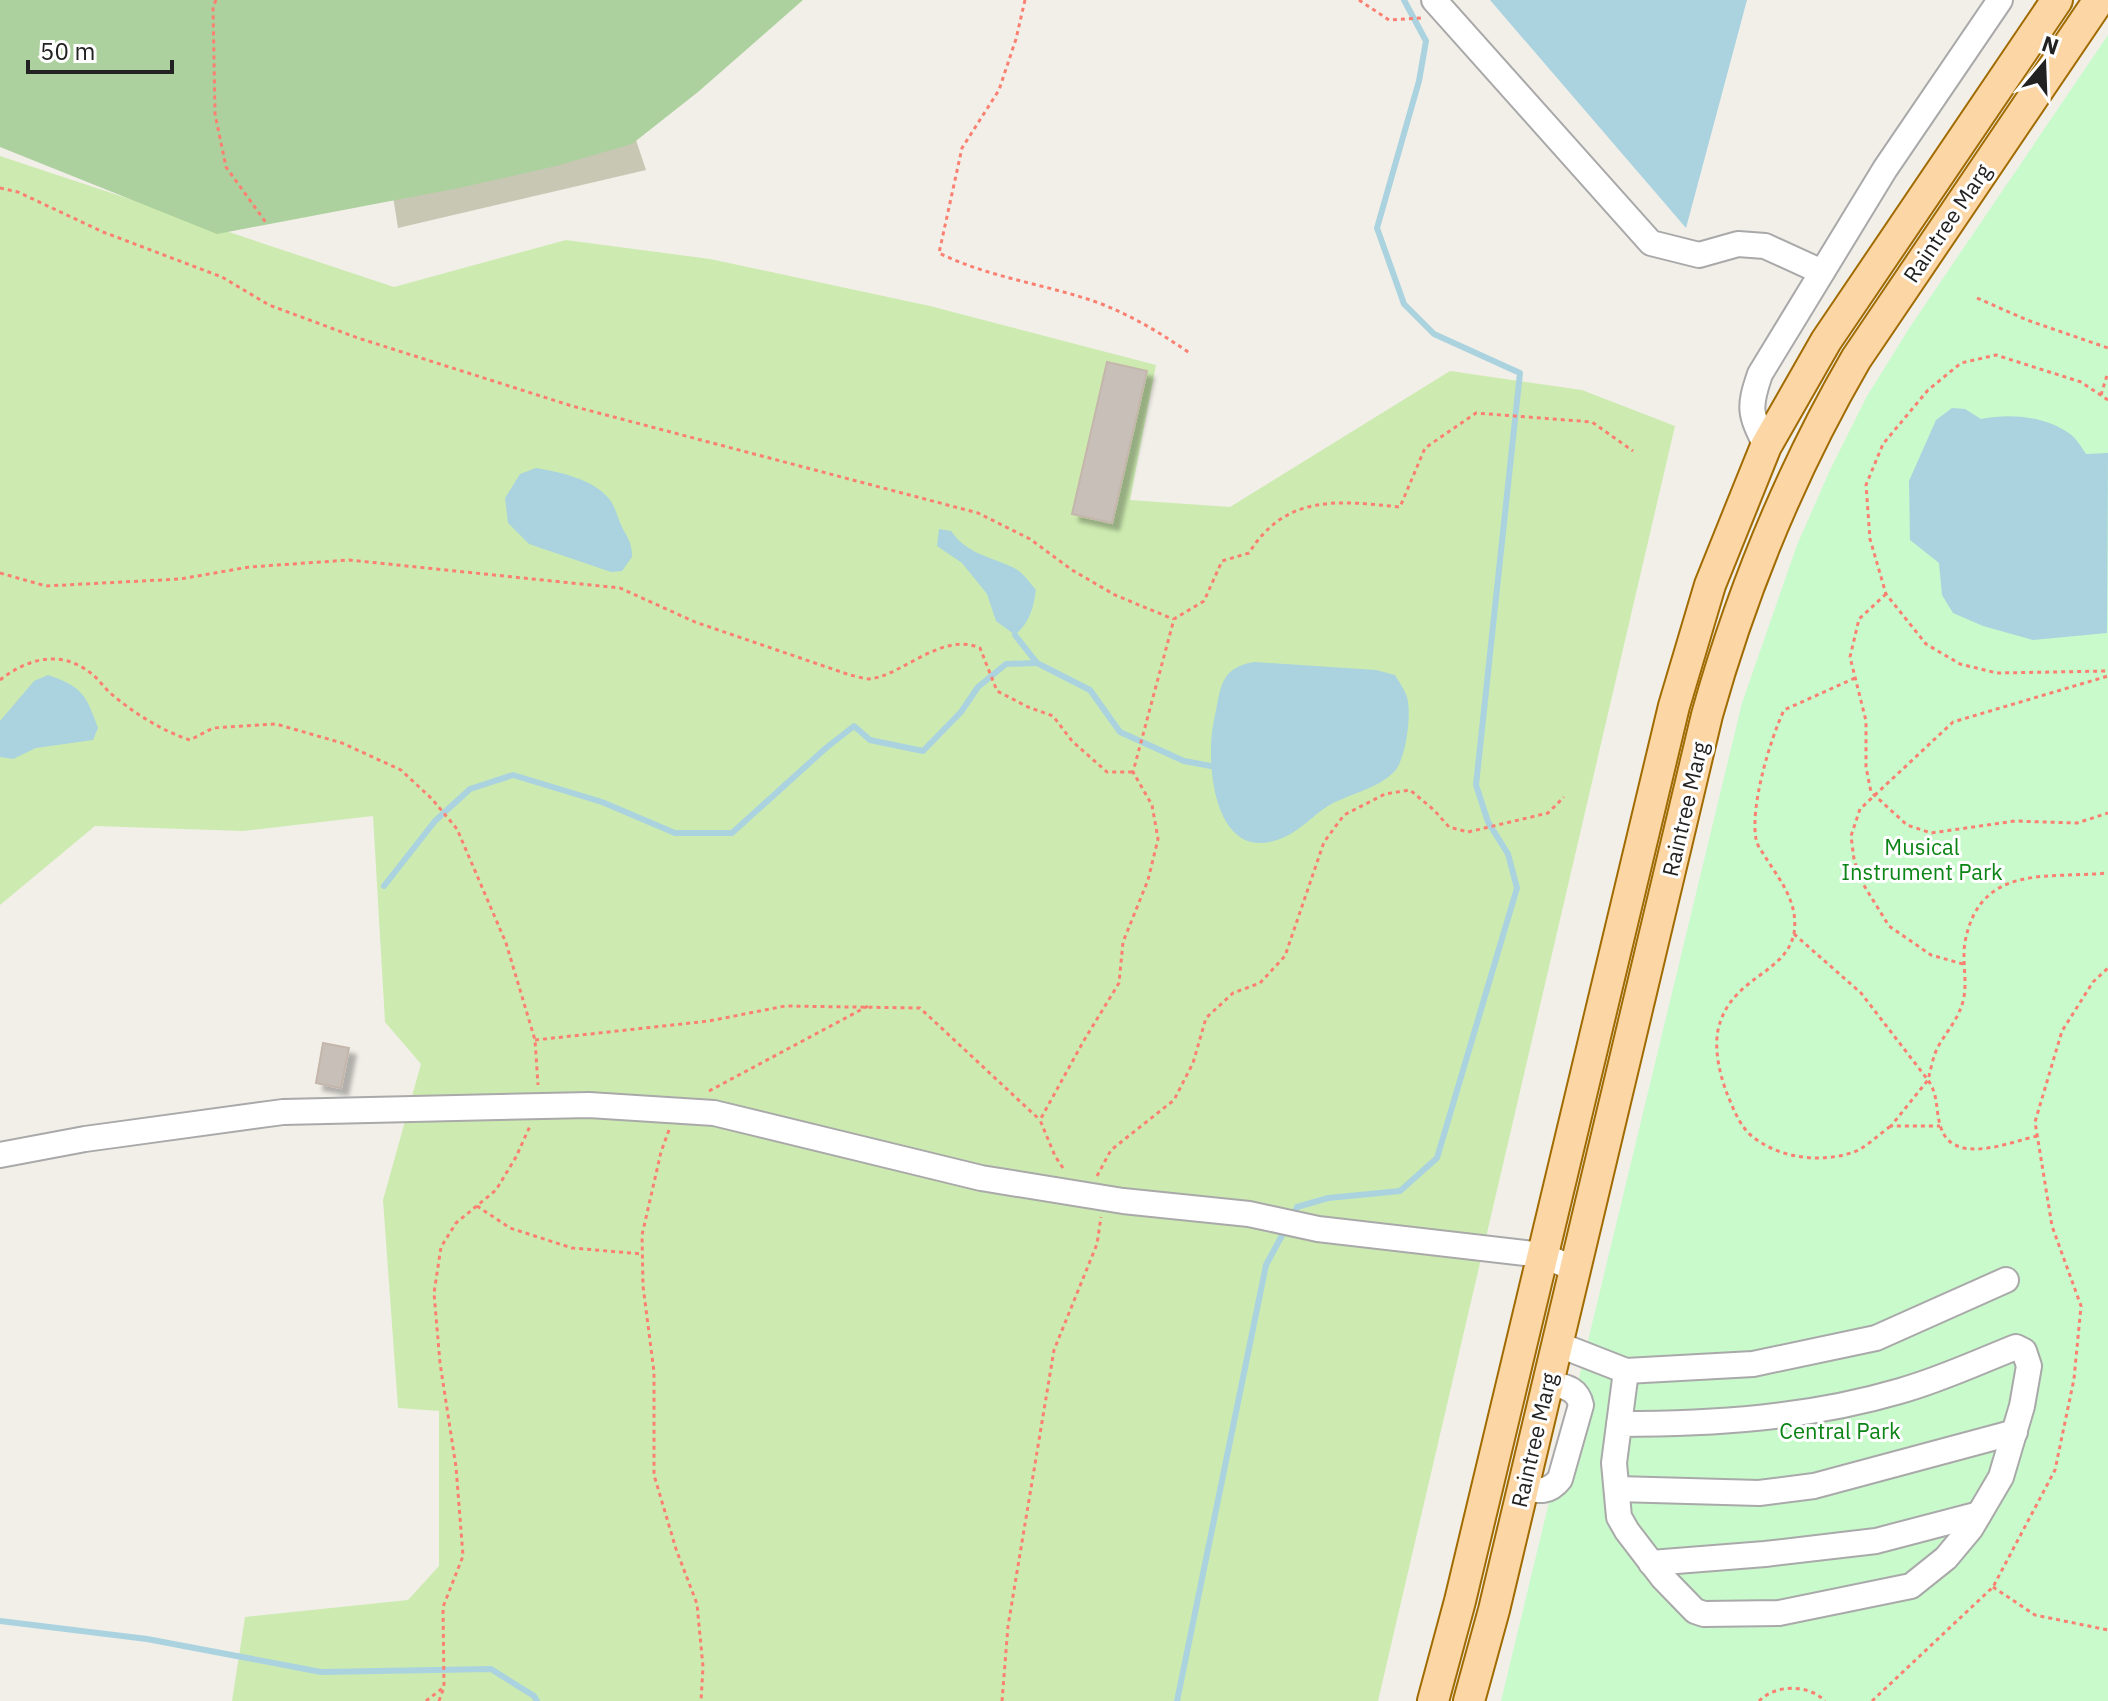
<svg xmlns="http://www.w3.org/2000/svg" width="2108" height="1701" viewBox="0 0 2108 1701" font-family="'IBM Plex Sans',sans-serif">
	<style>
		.construction { fill: #c7c7b4 }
		.grass { fill: #cdebb0 }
		.forest { fill: #add19e }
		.park { fill: #c8facc }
		.water { fill: #aad3df }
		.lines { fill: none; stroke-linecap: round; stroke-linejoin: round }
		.stream { stroke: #aad3df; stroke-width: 6 }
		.building { fill: #c7bfb8; stroke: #c4b6ab; stroke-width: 2; filter: url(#shadow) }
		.minor-casing { stroke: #a9a9a9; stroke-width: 28 }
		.major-casing { stroke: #a06b00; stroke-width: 34 }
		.path { stroke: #fa8072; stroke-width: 3; stroke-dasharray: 4 4; stroke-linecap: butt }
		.minor { stroke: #fff; stroke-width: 24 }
		.major { stroke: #fcd6a4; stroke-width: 30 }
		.labels { text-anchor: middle; stroke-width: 6; stroke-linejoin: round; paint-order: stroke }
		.street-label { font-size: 22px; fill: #222; stroke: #fff }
		.park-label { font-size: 22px; fill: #0c8416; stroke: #fff }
	</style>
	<defs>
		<filter id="shadow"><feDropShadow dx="7" dy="7" stdDeviation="2" flood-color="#0004"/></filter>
	</defs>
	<rect width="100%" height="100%" fill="#f2efe9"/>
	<path class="construction" d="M 596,21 L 646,170 L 398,228 L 374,76 Z"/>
	<path class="grass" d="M 0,156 L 394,287 L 566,240 L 710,259 L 930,306 L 1156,365 L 1130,500 L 1230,507 L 1450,371 L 1582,390 L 1675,426 L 1378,1701 L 232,1701 L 245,1617 L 408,1600 L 439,1566 L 439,1411 L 398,1408 L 383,1200 L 421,1064 L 385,1022 L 373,816 L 243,831 L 95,826 L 0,905 Z"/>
	<path class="forest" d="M 0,0 L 803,0 L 698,92 L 632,144 L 556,166 L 459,188 L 217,234 L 0,147 Z"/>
	<path class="park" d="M 2108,35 L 2108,1701 L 1501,1701 L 1742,703 L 1797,545 L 1830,470 L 1867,396 L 1910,327 Z"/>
	<g class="water">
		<path d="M 1490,0 L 1747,0 L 1686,228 Z"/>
		<path d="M 1952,408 L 1965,409 L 1981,419 C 2010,413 2045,416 2070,434 C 2076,438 2082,448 2086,454 L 2108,453 L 2107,633 L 2033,640 L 1983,626 L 1953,613 L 1942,595 L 1939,563 L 1910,540 L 1909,481 L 1936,420 Z"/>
		<path d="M 536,468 C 560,472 594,479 610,500 C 616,508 618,520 623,529 C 629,540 632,544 632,557 L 622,571 L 611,572 L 529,544 L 508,523 L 505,498 L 520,474 Z"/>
		<path d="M 939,529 L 951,531 C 967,554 989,556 1012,567 C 1022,571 1029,582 1036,590 C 1033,609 1030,622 1015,635 L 996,621 L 987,594 L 962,563 L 937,546 Z"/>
		<path d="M 1254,662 L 1376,670 L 1395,675 C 1399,682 1405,690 1407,697 C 1412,713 1406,762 1393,773 C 1375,790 1348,794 1328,806 C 1311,817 1297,834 1277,840 C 1213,862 1205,761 1214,720 C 1221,690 1218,668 1254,662 Z"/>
		<path d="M 48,675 C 83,687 86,695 98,728 L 93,740 L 36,748 L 13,759 L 0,757 L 0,721 L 34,681 Z"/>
	</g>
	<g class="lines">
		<g class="stream">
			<path d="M 1037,663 L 1090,690 L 1120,732 L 1184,761 L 1211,766"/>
			<path d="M 384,886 L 435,821 L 470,789 L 513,775 L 602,802 L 675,833 L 732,833 L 826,748 L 854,726 L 870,740 L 923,751 L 961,712 L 978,687 L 1006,664 L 1037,663 L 1015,635"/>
			<path d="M 1292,1218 L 1297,1207 L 1328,1198 L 1400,1191 L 1437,1158 L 1517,888 L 1508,854 L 1488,822 L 1476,785 L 1520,373 L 1434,334 L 1404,304 L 1377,228 L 1419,81 L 1426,41 L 1404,0"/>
			<path d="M 0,1621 L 147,1639 L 321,1672 L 491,1669 L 534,1696 L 537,1701"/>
			<path d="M 1177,1701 L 1266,1265 L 1286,1228"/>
		</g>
	</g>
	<g class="building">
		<path d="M 1107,362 L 1147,371 L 1112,523 L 1072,514 Z"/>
		<path d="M 323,1043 L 349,1048 L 341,1088 L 316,1083 Z"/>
	</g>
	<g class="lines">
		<defs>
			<g id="minor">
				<path d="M 1434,0 L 1651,243 L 1699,255 L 1738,244 L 1765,246 L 1822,272"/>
				<path d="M 1766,446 C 1750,413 1748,409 1760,374 L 1885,169 L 2000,0"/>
				<path d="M 0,1155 L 85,1139 L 283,1112 L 589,1105 L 714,1113 L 981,1178 L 1123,1201 L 1249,1214 L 1318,1229 L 1542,1255 L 1575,1269"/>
				<path d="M 1557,1344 L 1626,1371 L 1614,1463 L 1619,1517 L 1627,1531 L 1663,1578 L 1695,1611 L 1704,1614 L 1779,1613 L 1911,1586 L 1946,1558 L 1971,1528 L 2001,1477 L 2022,1406 L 2029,1366 L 2024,1351 L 2016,1347 C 1978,1362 1940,1380 1900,1391 C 1808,1418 1714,1424 1619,1424"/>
				<path d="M 1626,1371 L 1753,1364 L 1876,1338 L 2006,1280"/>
				<path d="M 1523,1488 C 1539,1491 1549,1493 1560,1479 L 1581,1405 C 1577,1387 1564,1387 1548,1383"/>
				<path d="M 1617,1489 L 1759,1493 L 1814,1486 L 2015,1432"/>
				<path d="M 1651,1563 L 1765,1554 L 1876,1541 L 1979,1514"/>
			</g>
			<g id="major">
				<path d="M 1433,1701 L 1460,1601 L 1674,706 L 1710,585 L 1766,446 L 1826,341 L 2057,0"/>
				<path d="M 1469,1701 L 1494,1610 L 1707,715 C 1742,590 1791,471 1856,359 L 2099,0"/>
			</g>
		</defs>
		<use href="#minor" class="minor-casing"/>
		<use href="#major" class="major-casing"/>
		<g class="path">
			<path d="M 216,0 L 213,7 L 215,114 L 226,167 L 267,224"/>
			<path d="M 1025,0 L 1016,39 L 999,90 L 962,148 L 939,253 C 990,278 1046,284 1099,303 C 1133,316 1162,334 1191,354"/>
			<path d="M 1359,0 L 1389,20 L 1421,18"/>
			<path d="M 0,188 L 18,192 L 103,232 L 222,277 L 269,305 L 358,338 L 572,406 L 978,513 L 1030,539 L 1072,570 L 1115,595 L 1173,619"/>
			<path d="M 1977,298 L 2027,320 L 2108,348"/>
			<path d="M 2101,395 L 2108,372"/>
			<path d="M 2108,400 L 2081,382 L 1996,355 L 1961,363 L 1928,390 L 1883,444 L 1866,485 L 1870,539 L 1886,594 L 1926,644 L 1960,664 L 1997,673 L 2108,671"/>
			<path d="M 0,573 L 46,586 L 180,579 L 249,567 L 349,560 L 620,588 L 695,622 L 850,675 C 856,676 864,679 869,679 C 902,676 942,631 980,648 L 997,691 L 1028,707 L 1053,716 L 1072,741 L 1107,772 L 1133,772"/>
			<path d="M 1886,594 L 1859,619 L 1850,657 L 1866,721 L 1866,767 L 1871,792 L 1907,825 L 1931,833 L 2015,821 L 2077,823 L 2108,813"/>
			<path d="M 1855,678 L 1784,710 C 1770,740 1750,806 1756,839 C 1757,845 1761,850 1764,855 C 1779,879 1799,902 1794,933 C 1786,975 1730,976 1718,1030 C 1714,1051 1720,1076 1728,1096 C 1734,1110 1740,1127 1753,1137 C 1780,1158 1818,1163 1851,1153 C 1865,1149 1879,1134 1891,1126"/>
			<path d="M 0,680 C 28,658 61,649 92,674 C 98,679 103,686 109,692 C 132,712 162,731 190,740 L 213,728 L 276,724 L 342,743 L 401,770 L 432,799 L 457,829 L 506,943 L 535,1040 L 538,1085"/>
			<path d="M 1794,934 L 1861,993 L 1928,1080 L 1891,1126 L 1940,1126"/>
			<path d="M 1963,964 L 1931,955 L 1889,926 L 1860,879 L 1854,859 L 1851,836 L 1860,809 L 1953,722 L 2108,676"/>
			<path d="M 535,1040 L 709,1021 L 785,1006 L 920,1008 L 1040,1120"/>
			<path d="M 709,1091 L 868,1006"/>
			<path d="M 669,1130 L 661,1152 L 642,1235 L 643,1286 L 654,1372 L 654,1475 L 676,1549 L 697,1604 L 703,1667 L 701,1701"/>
			<path d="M 2037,1136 C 2010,1142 1954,1166 1941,1128 C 1935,1110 1939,1096 1928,1080 C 1931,1069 1933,1055 1939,1045 C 1949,1028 1960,1017 1964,997 C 1967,979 1962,960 1965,942 C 1980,863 2047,879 2108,873"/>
			<path d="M 1063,1168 L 1055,1156 L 1040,1120 L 1083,1042 L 1119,983 L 1123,942 L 1148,880 L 1158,839 L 1152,805 L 1133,772 L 1174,619 L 1204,601 L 1222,561 L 1249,553 C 1286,493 1340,501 1400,507 L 1425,448 L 1476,413 L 1592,422 L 1633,451"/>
			<path d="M 1097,1176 L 1111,1150 L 1174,1100 L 1193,1063 L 1206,1018 L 1233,993 L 1260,983 L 1285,956 L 1324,842 L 1344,815 L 1385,794 L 1410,790 L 1434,810 L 1449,827 L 1468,832 L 1548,813 L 1564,797"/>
			<path d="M 477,1206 L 510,1228 L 572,1248 L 643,1254"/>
			<path d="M 1993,1587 L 2035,1615 L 2108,1630"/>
			<path d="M 426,1701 L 444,1687"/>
			<path d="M 439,1701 L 444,1687 L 443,1607 L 463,1556 L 456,1467 L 440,1363 L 434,1293 L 441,1247 L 456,1223 L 496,1190 L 516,1157 L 530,1126"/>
			<path d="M 1002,1701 L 1008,1626 L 1054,1350 L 1097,1244 L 1101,1217"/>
			<path d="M 1759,1701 C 1776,1684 1808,1684 1825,1701"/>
			<path d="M 1872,1701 L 1993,1587 L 2055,1470 L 2074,1379 L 2081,1306 L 2052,1226 L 2035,1122 L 2062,1031 L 2093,982 L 2108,968"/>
		</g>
		<use href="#minor" class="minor"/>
		<use href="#major" class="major"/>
	</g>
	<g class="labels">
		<g class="street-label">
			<text transform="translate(1947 223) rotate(-56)" y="8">Raintree Marg</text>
			<text transform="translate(1685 809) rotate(-77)" y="8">Raintree Marg</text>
			<text transform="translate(1534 1440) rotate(-77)" y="8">Raintree Marg</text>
		</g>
		<g class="park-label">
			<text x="1922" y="855">Musical<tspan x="1922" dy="25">Instrument Park</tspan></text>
			<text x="1840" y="1439">Central Park</text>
		</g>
	</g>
	<g transform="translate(2044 64) rotate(19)" stroke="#ffffff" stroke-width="6" paint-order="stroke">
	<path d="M0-6L14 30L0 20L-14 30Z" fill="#222222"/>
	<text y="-12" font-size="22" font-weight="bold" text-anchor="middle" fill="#222222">N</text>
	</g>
	<path d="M28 60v12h144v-12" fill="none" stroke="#222222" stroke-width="4"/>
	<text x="40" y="60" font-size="24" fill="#222222" stroke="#ffffff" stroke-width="6" paint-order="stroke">50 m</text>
</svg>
